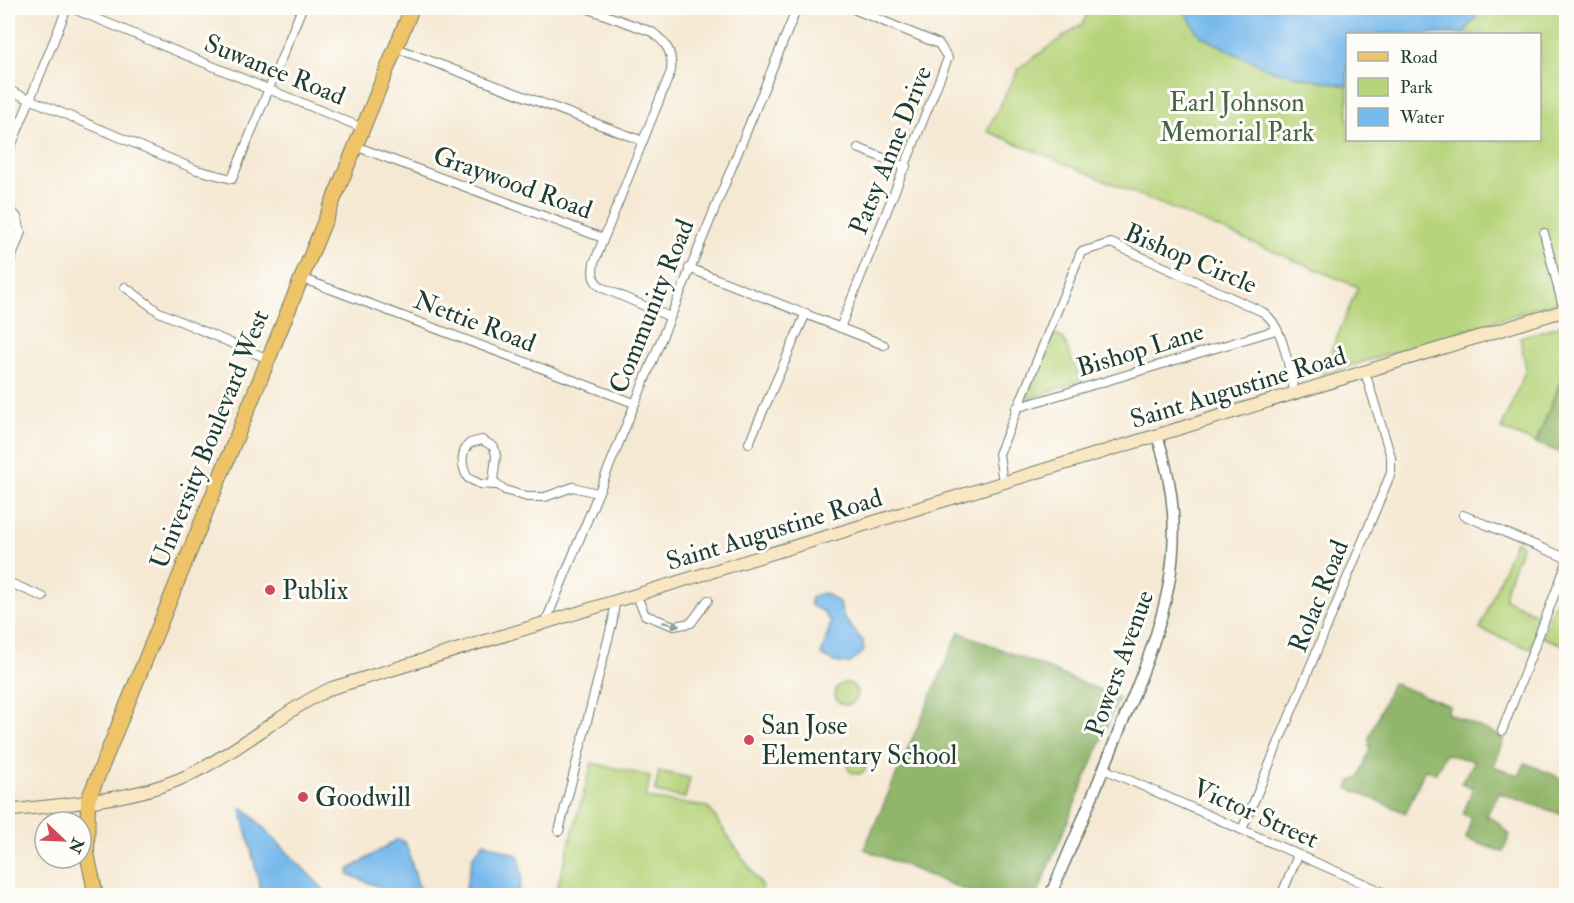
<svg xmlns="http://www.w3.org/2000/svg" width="1574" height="903" viewBox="0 0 1574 903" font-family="'IM FELL Double Pica',serif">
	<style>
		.green { fill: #b7d47b; stroke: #6b8858; stroke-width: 1.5; fill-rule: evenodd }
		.forest { fill: #91b66b; stroke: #587a50; stroke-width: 1.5 }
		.water { fill: #77b9ec; stroke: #4b7b90; stroke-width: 1.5 }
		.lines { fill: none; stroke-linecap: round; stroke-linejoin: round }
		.minor-casing { stroke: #6a796c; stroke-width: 10 }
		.tertiary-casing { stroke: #6a796c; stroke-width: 13 }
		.secondary-casing { stroke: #6a796c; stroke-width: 14 }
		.primary-casing { stroke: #6a796c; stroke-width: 16 }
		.minor { stroke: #fff; stroke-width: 8 }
		.tertiary { stroke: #fff; stroke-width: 10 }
		.secondary { stroke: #f9e7c3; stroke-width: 12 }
		.primary { stroke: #efc469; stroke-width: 14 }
		.oneway { fill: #8f9e9a }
		.poi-dot { fill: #d1495b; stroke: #fdfcf7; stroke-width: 2 }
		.labels { text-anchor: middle; stroke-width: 6; stroke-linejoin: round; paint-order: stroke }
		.street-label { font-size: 26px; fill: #1f3d34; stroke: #fdfcf7 }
		.park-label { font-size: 26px; fill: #456346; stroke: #fdfcf7 }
		.poi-label { font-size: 26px; fill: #1f3d34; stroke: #fdfcf7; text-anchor: start }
	</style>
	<rect width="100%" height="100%" fill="#fdfcf7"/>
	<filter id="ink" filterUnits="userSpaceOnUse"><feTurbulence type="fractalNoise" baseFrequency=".0167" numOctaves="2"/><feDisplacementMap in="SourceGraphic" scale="12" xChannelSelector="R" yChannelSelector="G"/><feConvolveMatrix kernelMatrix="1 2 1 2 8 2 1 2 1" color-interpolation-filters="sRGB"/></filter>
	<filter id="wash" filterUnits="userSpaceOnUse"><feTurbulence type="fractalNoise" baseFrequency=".008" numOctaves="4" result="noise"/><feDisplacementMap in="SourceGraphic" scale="24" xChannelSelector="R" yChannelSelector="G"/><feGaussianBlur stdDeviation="1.35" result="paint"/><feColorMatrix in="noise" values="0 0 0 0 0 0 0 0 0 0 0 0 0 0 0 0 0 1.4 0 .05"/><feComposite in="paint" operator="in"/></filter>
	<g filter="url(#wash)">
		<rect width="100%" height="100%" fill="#f6e9d4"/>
		<g class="green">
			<path d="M 1090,8 L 1566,8 L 1566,299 L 1321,375 L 1358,287 L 987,131 L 1019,68 L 1083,23 ZM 1348,34 L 1540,34 L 1540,140 L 1348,140 Z"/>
			<path d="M 1566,324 L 1566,366 L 1536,443 L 1501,429 L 1526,369 L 1520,337 Z"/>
			<path d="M 1053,334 L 1063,338 L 1081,381 L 1026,400 Z"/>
			<path d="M 1515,541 L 1522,545 L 1506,588 L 1505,599 L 1543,617 L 1530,649 L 1480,629 Z"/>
			<path d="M 1566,573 L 1566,646 L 1542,637 Z"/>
			<circle cx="846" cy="694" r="11"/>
			<circle cx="857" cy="764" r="10"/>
			<path d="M 592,763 L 650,776 L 646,798 L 708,807 L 762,886 L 759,894 L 555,895 Z"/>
			<path d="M 659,771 L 690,778 L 685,798 L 655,792 Z"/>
		</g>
		<g class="forest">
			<path d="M 1560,384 L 1566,387 L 1566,455 L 1536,443 Z"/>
			<path d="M 959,632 L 1119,698 L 1037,895 L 977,895 L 864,849 Z"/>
			<path d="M 1392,683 L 1450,706 L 1447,713 L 1504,738 L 1493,766 L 1519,776 L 1525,763 L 1566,780 L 1566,816 L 1499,793 L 1486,816 L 1498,822 L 1510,835 L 1503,852 L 1466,839 L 1471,818 L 1463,814 L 1473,788 L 1461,783 L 1475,761 L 1445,754 L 1436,773 L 1425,769 L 1406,813 L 1348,788 L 1351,781 L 1359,777 L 1370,749 L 1369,738 Z"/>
		</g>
		<g class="water">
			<path d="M 1183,8 L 1483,8 L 1463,34 L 1348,34 L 1347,86 L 1273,71 L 1238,55 L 1199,35 Z"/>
			<path d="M 824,593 L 839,602 L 844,618 L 863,641 L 864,651 L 849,664 L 834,662 L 821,655 L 831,623 L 823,611 L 813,607 L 810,603 L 812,596 Z"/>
			<path d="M 241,808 L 245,809 L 329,895 L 262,895 Z"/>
			<path d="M 396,840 L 402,840 L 406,844 L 421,895 L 398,895 L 348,874 L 350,869 Z"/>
			<path d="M 484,842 L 519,856 L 522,876 L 518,895 L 464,895 L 473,856 Z"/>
		</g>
	</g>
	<g filter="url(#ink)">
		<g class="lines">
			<defs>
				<g id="minor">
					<path d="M 71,8 L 363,128"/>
					<path d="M 586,8 L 652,32 C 667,43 673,53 671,71 L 594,263 C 592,275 593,282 603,288 L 670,317"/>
					<path d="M 396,48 L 643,141"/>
					<path d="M 8,90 L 197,170 L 232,179 L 302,8"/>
					<path d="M 355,146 L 603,238"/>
					<path d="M 858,148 L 906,167"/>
					<path d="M 8,154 L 67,8"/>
					<path d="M 8,209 L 17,217 L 21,232 L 8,267"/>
					<path d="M 1544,233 L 1564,311"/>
					<path d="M 689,268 L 884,345"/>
					<path d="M 301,278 L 634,403"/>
					<path d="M 125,287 L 159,312 L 268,359"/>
					<path d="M 840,328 L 948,58 L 939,44 L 851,8"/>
					<path d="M 1016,408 L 1276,330"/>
					<path d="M 749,443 L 806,313"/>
					<path d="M 1003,483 L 999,454 L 1081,252 L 1111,243 L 1263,312 C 1285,327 1288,369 1295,394"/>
					<path d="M 495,485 L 480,484 L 468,478 C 461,466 460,452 470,443 L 482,440 L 494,447 L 496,456 L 493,481 L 505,490 L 527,497 L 545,497 L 573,487 L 597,493"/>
					<path d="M 1463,515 L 1566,558"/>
					<path d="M 8,582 L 43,597"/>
					<path d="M 636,594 L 645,615 L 674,626 L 691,623 L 708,600"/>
					<path d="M 546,621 L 797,8"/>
					<path d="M 1502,731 L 1566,565"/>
					<path d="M 1104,769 L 1392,896"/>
					<path d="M 1242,830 L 1391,473 L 1391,457 L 1365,372"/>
					<path d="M 559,831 L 613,620 L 615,601"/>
					<path d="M 1281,896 L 1298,855"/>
				</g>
				<path id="tertiary" d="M 1050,896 C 1074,841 1097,786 1119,731 C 1162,627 1195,549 1157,435"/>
				<path id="secondary" d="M 8,811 C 70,803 139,801 195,772 C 243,748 283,711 332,688 L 1566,310"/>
				<path id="primary" d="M 96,896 L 87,853 L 88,800 L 412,8"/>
			</defs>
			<use href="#minor" class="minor-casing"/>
			<use href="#tertiary" class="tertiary-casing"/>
			<use href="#secondary" class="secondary-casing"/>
			<use href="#primary" class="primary-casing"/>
			<use href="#minor" class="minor"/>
			<use href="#tertiary" class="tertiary"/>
			<use href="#secondary" class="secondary"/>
			<use href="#primary" class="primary"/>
		</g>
		<defs><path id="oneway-solid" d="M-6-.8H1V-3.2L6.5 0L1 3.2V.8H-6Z" transform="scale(1.5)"/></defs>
		<use class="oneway" href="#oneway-solid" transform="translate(671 624) rotate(12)"/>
	</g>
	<g class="poi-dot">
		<circle cx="270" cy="590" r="6"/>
		<circle cx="749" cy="740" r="6"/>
		<circle cx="303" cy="797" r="6"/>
	</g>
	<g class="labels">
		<g class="street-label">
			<text transform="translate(275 69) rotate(22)" y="9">Suwanee Road</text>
			<text transform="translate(890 150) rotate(-68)" y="9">Patsy Anne Drive</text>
			<text transform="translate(513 182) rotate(20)" y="9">Graywood Road</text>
			<text transform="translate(1191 258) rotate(23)" y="9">Bishop Circle</text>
			<text transform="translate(651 306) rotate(-68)" y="9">Community Road</text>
			<text transform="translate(475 321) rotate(21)" y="9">Nettie Road</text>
			<text transform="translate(1140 349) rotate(-17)" y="9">Bishop Lane</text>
			<text transform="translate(1238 387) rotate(-17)" y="9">Saint Augustine Road</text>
			<text transform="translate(209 439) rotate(-68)" y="9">University Boulevard West</text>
			<text transform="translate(774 529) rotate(-17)" y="9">Saint Augustine Road</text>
			<text transform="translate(1318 596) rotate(-68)" y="9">Rolac Road</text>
			<text transform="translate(1119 663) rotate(-70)" y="9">Powers Avenue</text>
			<text transform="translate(1256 813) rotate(24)" y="9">Victor Street</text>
		</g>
		<g class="park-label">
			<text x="1237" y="111">Earl Johnson<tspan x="1237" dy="30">Memorial Park</tspan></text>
		</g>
		<g class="poi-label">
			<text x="282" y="599">Publix</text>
			<text x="761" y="734">San Jose<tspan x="761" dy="30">Elementary School</tspan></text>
			<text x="315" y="806">Goodwill</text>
		</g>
	</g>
	<rect width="1574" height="903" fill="none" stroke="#fdfcf7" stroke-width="30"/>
	<rect x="1346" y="33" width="195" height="108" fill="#fdfcf7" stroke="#a4b0a9" stroke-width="1.5"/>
	<rect x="1358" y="52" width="30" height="9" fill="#efc469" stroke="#a4b0a9" stroke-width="1.5"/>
	<text x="1400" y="63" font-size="18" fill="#1f3d34">Road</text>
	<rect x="1358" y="78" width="30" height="18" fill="#b7d47b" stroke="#a4b0a9" stroke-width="1.5"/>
	<text x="1400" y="93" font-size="18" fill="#1f3d34">Park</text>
	<rect x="1358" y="108" width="30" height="18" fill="#77b9ec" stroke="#a4b0a9" stroke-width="1.5"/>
	<text x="1400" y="123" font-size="18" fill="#1f3d34">Water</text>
	<g transform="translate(63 840) rotate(113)"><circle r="28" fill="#fdfcf7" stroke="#a4b0a9" stroke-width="1.5"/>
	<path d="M0-4.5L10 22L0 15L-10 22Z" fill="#d1495b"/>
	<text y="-9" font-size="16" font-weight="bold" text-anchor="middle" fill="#1f3d34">N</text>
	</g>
</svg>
